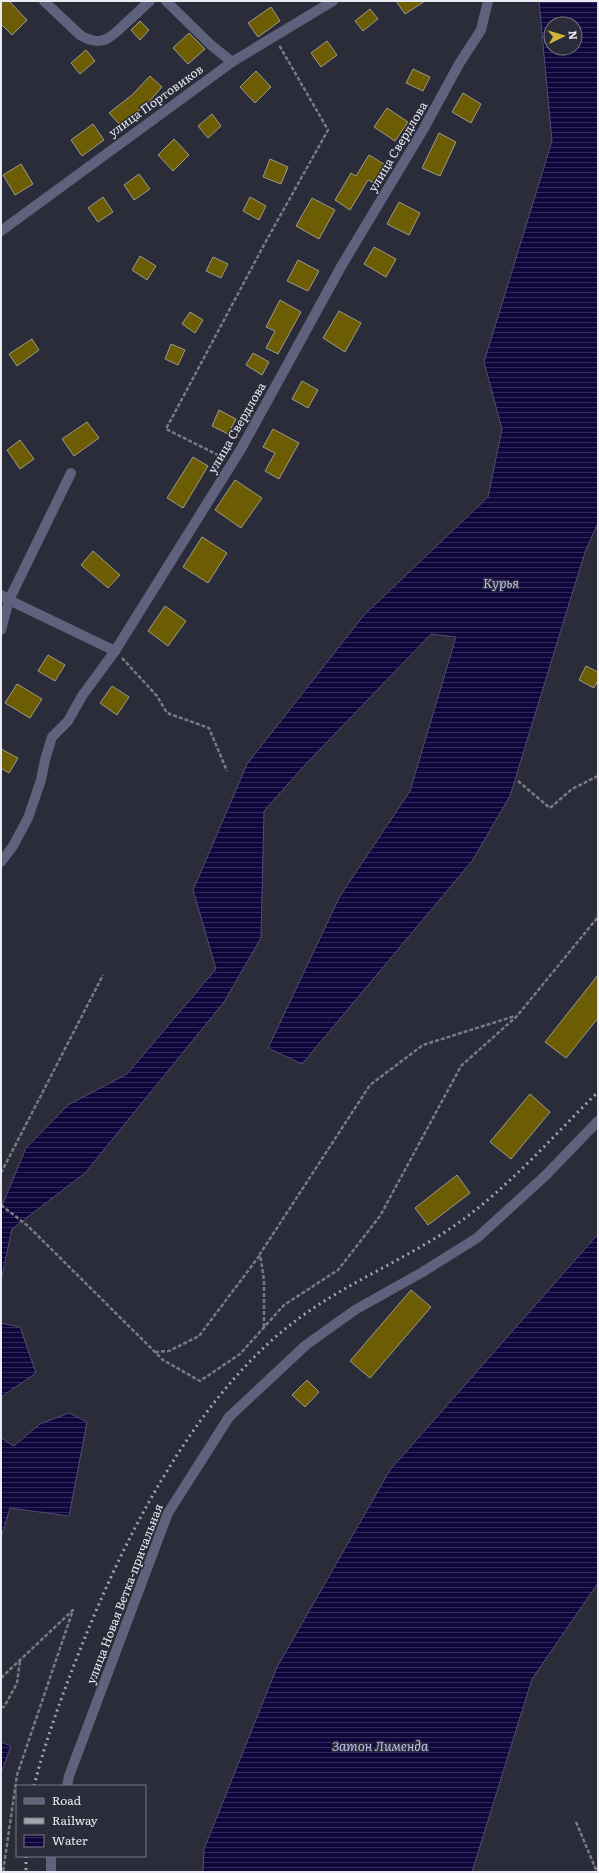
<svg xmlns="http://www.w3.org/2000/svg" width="599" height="1873" viewBox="0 0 599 1873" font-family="Literata,serif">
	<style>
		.water { fill: url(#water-rules); stroke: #524a73; fill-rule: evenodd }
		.building { fill: #6c5c04; stroke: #9f9b8a }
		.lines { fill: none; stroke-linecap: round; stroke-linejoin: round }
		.path { stroke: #7a7a86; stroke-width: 2.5; stroke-dasharray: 4 2; stroke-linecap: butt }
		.minor { stroke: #60627d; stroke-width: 10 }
		.rail { stroke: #a4a4af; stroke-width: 3; stroke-dasharray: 2 4; stroke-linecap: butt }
		.labels { text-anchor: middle; stroke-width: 3; stroke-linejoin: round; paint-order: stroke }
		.street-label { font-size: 12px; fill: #eaeaf3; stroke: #2b2c39 }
		.water-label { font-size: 13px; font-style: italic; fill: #babdf3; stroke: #2b2c39 }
	</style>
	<defs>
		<pattern id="water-rules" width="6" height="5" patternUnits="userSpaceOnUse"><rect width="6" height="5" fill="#11063c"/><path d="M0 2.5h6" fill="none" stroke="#342a59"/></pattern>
	</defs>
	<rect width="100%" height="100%" fill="#2b2c39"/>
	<g class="water">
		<path d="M 539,1 L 598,1 L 598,523 L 585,552 L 510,796 L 472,861 L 302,1064 L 268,1048 L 340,896 L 410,791 L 456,637 L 431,634 L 303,767 L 264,811 L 261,938 L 224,1002 L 85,1173 L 12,1229 L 1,1281 L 1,1208 L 26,1148 L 68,1105 L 127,1074 L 216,969 L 193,890 L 247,764 L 364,615 L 488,497 L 502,429 L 484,362 L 552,141 ZM 551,24 L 575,24 L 575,48 L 551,48 Z"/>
		<path d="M 598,1234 L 598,1583 L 532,1679 L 472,1872 L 203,1872 L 204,1849 L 277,1667 L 390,1470 Z"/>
		<path d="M 1,1323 L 20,1327 L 36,1373 L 1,1397 Z"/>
		<path d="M 69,1413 L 87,1422 L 69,1516 L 10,1508 L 1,1538 L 1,1438 L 14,1446 L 40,1424 Z"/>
		<path d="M 1,1742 L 11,1746 L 1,1773 Z"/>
	</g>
	<g class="building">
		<path d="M 1,1 L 9,1 L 27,20 L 12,35 L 1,24 Z"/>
		<path d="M 396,1 L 425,1 L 405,14 Z"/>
		<path d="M 271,7 L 280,21 L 258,37 L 248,23 Z"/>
		<path d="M 370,9 L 378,19 L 363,31 L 355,21 Z"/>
		<path d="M 140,21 L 149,30 L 140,40 L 131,30 Z"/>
		<path d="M 189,33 L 205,49 L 188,64 L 173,48 Z"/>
		<path d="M 327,41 L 337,55 L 321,67 L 311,53 Z"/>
		<path d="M 86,50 L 95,61 L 80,74 L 71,63 Z"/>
		<path d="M 413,69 L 430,77 L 423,91 L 406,83 Z"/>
		<path d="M 256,71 L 271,87 L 255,103 L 240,87 Z"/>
		<path d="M 150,76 L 162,87 L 146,105 L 120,125 L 109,113 L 132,95 Z"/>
		<path d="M 463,93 L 481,104 L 471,123 L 452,112 Z"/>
		<path d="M 387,108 L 408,122 L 395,141 L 374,127 Z"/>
		<path d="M 212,114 L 221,126 L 208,138 L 198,126 Z"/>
		<path d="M 93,124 L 104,140 L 82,156 L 71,140 Z"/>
		<path d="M 439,133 L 456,142 L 440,176 L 422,168 Z"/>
		<path d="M 174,139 L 189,155 L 173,171 L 158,155 Z"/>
		<path d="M 369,155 L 387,166 L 376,184 L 368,180 L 350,210 L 335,200 L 351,173 L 356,176 Z"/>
		<path d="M 270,159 L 288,167 L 281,184 L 263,177 Z"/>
		<path d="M 21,164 L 33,184 L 15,195 L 3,175 Z"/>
		<path d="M 139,174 L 150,189 L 134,200 L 124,185 Z"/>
		<path d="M 103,197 L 113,212 L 98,222 L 88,208 Z"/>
		<path d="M 250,197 L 266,206 L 259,220 L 243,211 Z"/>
		<path d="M 312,198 L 335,210 L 319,239 L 296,226 Z"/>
		<path d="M 399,202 L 420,213 L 409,235 L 387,224 Z"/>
		<path d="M 374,247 L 396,259 L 386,277 L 364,264 Z"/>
		<path d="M 140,256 L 156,266 L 147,280 L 132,270 Z"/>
		<path d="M 213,257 L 228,264 L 221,278 L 206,271 Z"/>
		<path d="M 298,260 L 319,271 L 308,291 L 287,281 Z"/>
		<path d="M 280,300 L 301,312 L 278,354 L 266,348 L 275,331 L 266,327 Z"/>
		<path d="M 339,311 L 361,323 L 345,352 L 323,338 Z"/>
		<path d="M 190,312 L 203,320 L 195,333 L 182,324 Z"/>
		<path d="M 32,339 L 39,350 L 17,366 L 9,354 Z"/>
		<path d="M 171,344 L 185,350 L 178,365 L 165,359 Z"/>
		<path d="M 253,353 L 269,362 L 262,375 L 246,365 Z"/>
		<path d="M 302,381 L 318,390 L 308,408 L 292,399 Z"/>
		<path d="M 219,410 L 236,419 L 228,434 L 212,426 Z"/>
		<path d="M 87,422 L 99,438 L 74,456 L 62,439 Z"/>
		<path d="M 273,429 L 299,443 L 279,479 L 265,471 L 275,453 L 263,447 Z"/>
		<path d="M 20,440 L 34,459 L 20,469 L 7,450 Z"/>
		<path d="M 193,457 L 208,466 L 183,508 L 167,498 Z"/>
		<path d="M 235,480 L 262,498 L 241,528 L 215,510 Z"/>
		<path d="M 202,537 L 227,553 L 208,583 L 183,567 Z"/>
		<path d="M 93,551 L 120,575 L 108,588 L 81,565 Z"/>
		<path d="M 165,606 L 186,621 L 168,646 L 148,631 Z"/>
		<path d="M 48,655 L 65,665 L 55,681 L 38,671 Z"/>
		<path d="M 586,666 L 598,672 L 598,680 L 594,688 L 579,680 Z"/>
		<path d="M 17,684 L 42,699 L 30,718 L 5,703 Z"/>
		<path d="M 112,686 L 129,697 L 117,715 L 100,703 Z"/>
		<path d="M 1,749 L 18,758 L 9,773 L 1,768 Z"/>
		<path d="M 598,975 L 598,1018 L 566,1058 L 545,1042 Z"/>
		<path d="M 530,1094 L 550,1112 L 511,1159 L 490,1142 Z"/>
		<path d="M 457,1175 L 470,1193 L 428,1225 L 415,1208 Z"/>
		<path d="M 411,1290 L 431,1307 L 370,1378 L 350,1361 Z"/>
		<path d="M 307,1380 L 319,1392 L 305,1407 L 292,1395 Z"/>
	</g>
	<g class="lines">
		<g class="path">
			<path d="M 224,458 L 166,429 L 265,243 L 328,130 L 279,45"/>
			<path d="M 122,658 L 157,696 L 167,713 L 209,728 L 227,771"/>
			<path d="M 518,781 L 550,808 L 572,789 L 598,776"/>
			<path d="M 1,1173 L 103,975"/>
			<path d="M 1,1205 L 28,1226 L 163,1360 L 200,1381 L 240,1354 L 284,1305 L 338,1270 L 380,1216 L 461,1066 L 517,1016 L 598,917"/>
			<path d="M 264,1327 L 264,1280 L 260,1254 L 370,1085 L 423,1045 L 515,1016"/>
			<path d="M 155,1352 L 169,1351 L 199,1336 L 260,1255"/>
			<path d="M 1,1678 L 73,1610 L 17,1775 L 3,1872"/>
			<path d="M 1,1707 L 4,1707 L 17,1683 L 20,1661"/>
			<path d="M 576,1822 L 597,1872"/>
		</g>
		<g class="minor">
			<path d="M 44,1 L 80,35 C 101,48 111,38 126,23 C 134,16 142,8 150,1"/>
			<path d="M 166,1 L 211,45 L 232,62"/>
			<path d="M 1,231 L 232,62 L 333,1"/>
			<path d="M 1,595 L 9,600 L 71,473"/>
			<path d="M 1,630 L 9,600 L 115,651"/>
			<path d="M 1,862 L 13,846 L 28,818 L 41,780 L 45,760 L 52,737 L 68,721 L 82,696 L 115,651 L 241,449 L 342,265 L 423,130 L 459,64 L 481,30 L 488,1"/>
			<path d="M 67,1786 L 69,1776 L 168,1513 L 229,1417 L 306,1345 L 355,1310 L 421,1273 L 477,1238 L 546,1175 L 598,1121"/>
			<path d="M 51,1872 L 51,1856"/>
		</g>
		<g class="rail">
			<path d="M 34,1786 C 46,1739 62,1695 80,1650 C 124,1538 191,1406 285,1329 C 335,1288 395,1265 448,1230 C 504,1193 550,1139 598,1092"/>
			<path d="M 26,1856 L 26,1872"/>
		</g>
	</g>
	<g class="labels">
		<g class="street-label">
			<text transform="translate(156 101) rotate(-36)" y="4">улица Портовиков</text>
			<text transform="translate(398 147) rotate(-59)" y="4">улица Свердлова</text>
			<text transform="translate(237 428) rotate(-60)" y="4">улица Свердлова</text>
			<text transform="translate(125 1594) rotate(-69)" y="4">улица Новая Ветка-причальная</text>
		</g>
		<g class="water-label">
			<text x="501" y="588">Курья</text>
			<text x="380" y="1751">Затон Лименда</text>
		</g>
	</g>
	<rect width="599" height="1873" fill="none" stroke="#eaeaf3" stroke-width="4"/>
	<rect x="16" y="1785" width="130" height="72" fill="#2b2c39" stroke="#777883"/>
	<rect x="24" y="1798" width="20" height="6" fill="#60627d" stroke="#777883"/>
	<text x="52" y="1805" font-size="12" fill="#eaeaf3">Road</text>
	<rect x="24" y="1818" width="20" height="6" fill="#a4a4af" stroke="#777883"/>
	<text x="52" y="1825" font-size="12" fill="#eaeaf3">Railway</text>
	<rect x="24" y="1835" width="20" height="12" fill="url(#water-rules)" stroke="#777883"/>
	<text x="52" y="1845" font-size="12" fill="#eaeaf3">Water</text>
	<g transform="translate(563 36) rotate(85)"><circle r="19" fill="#2b2c39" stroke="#777883"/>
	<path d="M0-3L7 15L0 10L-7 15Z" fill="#d2b736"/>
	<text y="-6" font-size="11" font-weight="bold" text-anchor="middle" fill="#eaeaf3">N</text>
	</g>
</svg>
